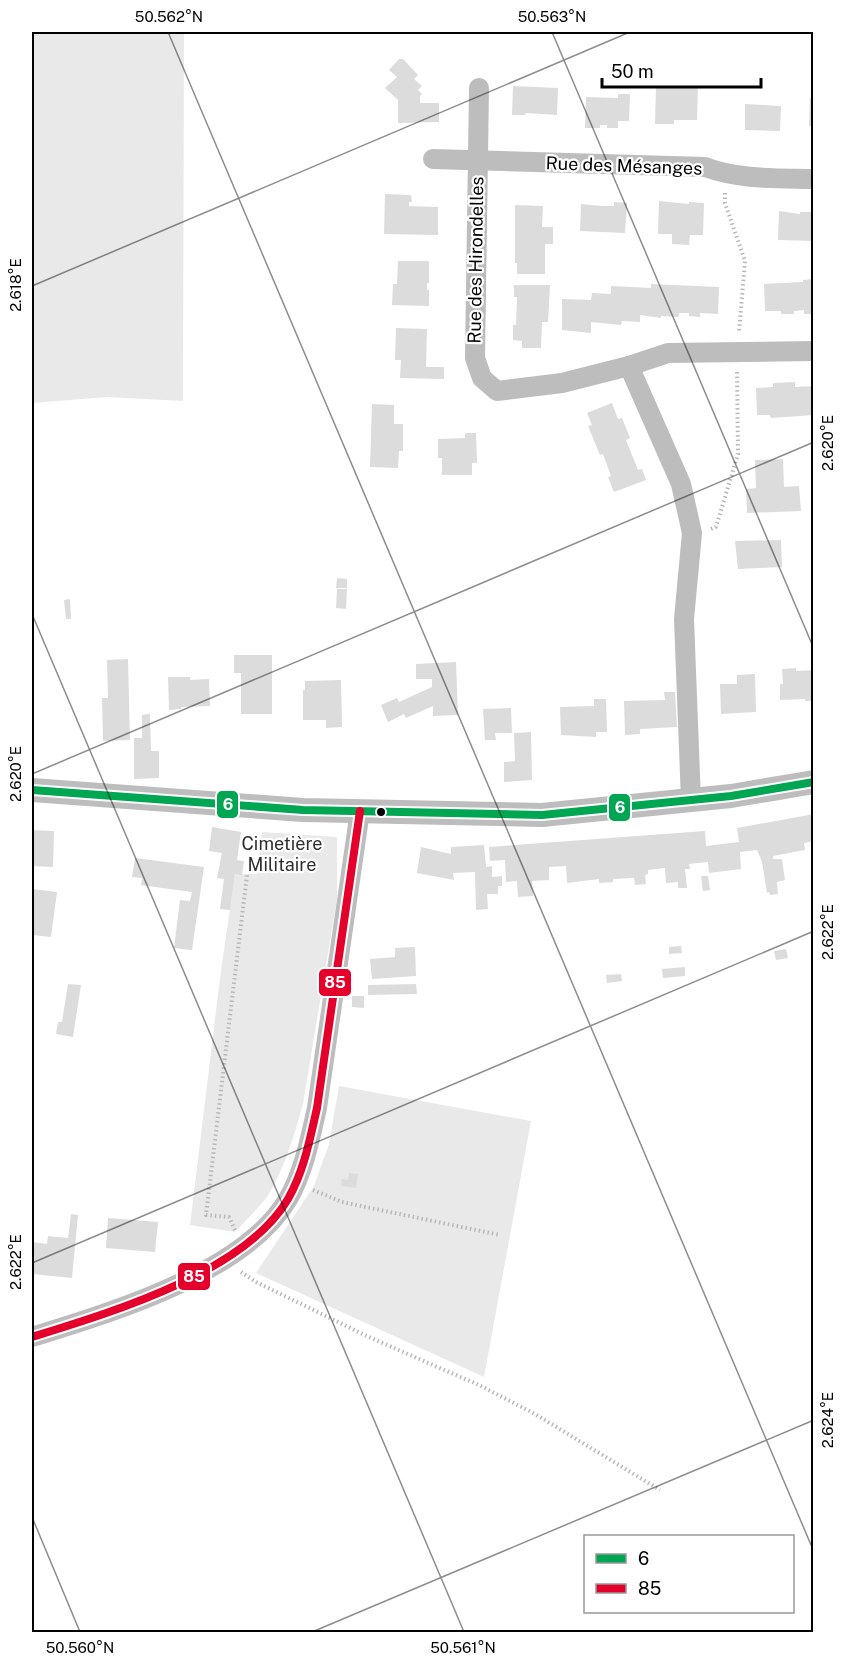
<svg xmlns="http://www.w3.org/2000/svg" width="845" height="1664" viewBox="0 0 845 1664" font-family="'Public Sans',sans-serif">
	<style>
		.green { fill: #e9e9e9 }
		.building { fill: #dcdcdc }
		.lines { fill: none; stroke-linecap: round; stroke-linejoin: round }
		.path { stroke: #b8b8b8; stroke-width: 4; stroke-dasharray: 1.5 3; stroke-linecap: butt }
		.minor { stroke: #bdbdbd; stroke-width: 20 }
		.tertiary { stroke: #bdbdbd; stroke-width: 24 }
		.bus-1-casing { stroke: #fff; stroke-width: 12 }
		.bus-2-casing { stroke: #fff; stroke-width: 12 }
		.bus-1 { stroke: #00a651; stroke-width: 8 }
		.bus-2 { stroke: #e4002b; stroke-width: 8 }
		.ticks { fill: none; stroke: #000; stroke-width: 1.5; stroke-opacity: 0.45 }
		.bus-dot { fill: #000; stroke: #fff; stroke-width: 2 }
		.labels { text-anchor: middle; stroke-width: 4.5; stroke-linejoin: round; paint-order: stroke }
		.street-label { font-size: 18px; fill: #000; stroke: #fff }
		.park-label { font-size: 18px; fill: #2e2e2e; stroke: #fff }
		.line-badge { stroke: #fff; stroke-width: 2 }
		.badge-label { font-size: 16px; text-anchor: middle; font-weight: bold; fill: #fff }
		.neatline { fill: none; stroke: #000; stroke-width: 2 }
		.ticks-label { font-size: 15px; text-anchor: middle; fill: #000 }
	</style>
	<rect width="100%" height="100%" fill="#fff"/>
	<g class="green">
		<path d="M 32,32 L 184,32 L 183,401 L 107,397 L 32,403 Z"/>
		<path d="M 262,832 L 337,837 L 337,899 L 303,1104 C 294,1136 285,1168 267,1197 C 258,1209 245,1221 235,1232 L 190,1225 L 220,978 L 235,874 L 257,874 Z"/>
		<path d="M 339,1086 L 531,1121 L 484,1377 L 256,1273 L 314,1186 L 329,1144 Z"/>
	</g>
	<g class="building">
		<path d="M 399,59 L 403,59 L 418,75 L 414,79 L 422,86 L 418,90 L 422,94 L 420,96 L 420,103 L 439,103 L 439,122 L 398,123 L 398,100 L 385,88 L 397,77 L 389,70 Z"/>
		<path d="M 513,86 L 558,88 L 557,115 L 527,113 L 524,115 L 512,115 Z"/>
		<path d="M 656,86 L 698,87 L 697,120 L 674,120 L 674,124 L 655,124 Z"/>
		<path d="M 618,94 L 630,94 L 629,121 L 618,121 L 618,128 L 607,128 L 607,125 L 600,125 L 600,128 L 585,128 L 586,97 L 618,98 Z"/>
		<path d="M 810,98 L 814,99 L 814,126 L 809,126 Z"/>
		<path d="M 745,104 L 781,106 L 780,131 L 745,130 Z"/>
		<path d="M 385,194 L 411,195 L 412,202 L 409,202 L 409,206 L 438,207 L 438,235 L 384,234 Z"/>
		<path d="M 659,201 L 689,204 L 689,202 L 704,203 L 703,235 L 690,235 L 689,245 L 672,244 L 672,234 L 658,234 Z"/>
		<path d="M 614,202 L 627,203 L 625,233 L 580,231 L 581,204 L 602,206 L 614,206 Z"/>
		<path d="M 515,205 L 543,206 L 542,227 L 553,227 L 553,244 L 545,244 L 545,274 L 517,274 L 517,263 L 515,263 Z"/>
		<path d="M 779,211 L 800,214 L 800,212 L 814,212 L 814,241 L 778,240 Z"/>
		<path d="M 398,261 L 429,261 L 429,283 L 427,283 L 427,290 L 429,290 L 429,306 L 392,305 L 393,284 L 397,284 Z"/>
		<path d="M 814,279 L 814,314 L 804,314 L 804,310 L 794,311 L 794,314 L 781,314 L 781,311 L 765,311 L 764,284 L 803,282 L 803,280 Z"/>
		<path d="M 651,284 L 719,287 L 718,314 L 700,313 L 700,317 L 689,316 L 689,313 L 679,313 L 679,317 L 661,316 L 661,318 L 640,315 L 640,322 L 622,321 L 621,325 L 591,322 L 591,333 L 562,330 L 562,299 L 591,300 L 592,293 L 611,294 L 611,286 L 651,288 Z"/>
		<path d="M 514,285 L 550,285 L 548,322 L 542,322 L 541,348 L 522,348 L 522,341 L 513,340 L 513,325 L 516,325 L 517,297 L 514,297 Z"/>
		<path d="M 396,328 L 427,329 L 426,367 L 444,367 L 444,379 L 400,378 L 401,360 L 395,360 Z"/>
		<path d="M 795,382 L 795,387 L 814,386 L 814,415 L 771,418 L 770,415 L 757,415 L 756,388 L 773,387 L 773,383 Z"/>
		<path d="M 612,403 L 618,419 L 622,418 L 630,438 L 626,440 L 638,470 L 642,469 L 646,480 L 614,492 L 608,477 L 611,476 L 603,454 L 600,455 L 588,426 L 592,425 L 587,413 Z"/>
		<path d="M 372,404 L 394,405 L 394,424 L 403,424 L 403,451 L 399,451 L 398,468 L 370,467 Z"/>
		<path d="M 465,433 L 476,433 L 477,463 L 472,463 L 472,475 L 442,475 L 442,458 L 438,458 L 438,439 L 465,438 Z"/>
		<path d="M 783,459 L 784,487 L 799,486 L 801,511 L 747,513 L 746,489 L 756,488 L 755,460 Z"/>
		<path d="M 781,540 L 782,567 L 738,569 L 735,541 Z"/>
		<path d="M 337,578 L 347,579 L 347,588 L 336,588 Z"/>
		<path d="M 337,589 L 347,589 L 346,609 L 336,608 Z"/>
		<path d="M 70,599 L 71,619 L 66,619 L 64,600 Z"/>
		<path d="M 234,655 L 272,655 L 272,714 L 241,714 L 241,673 L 234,673 Z"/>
		<path d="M 128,659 L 130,740 L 103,741 L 102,698 L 108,698 L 107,660 Z"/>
		<path d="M 456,662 L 458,715 L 433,716 L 433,706 L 406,718 L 404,714 L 388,722 L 381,705 L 397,698 L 399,702 L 432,687 L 432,679 L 416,679 L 416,664 Z"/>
		<path d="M 796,668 L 796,671 L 814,670 L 814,701 L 805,701 L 805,699 L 780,700 L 780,684 L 783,684 L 782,669 Z"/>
		<path d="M 755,674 L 756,712 L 721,714 L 720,684 L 737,684 L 737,675 Z"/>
		<path d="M 168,677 L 190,677 L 190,680 L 209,679 L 210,706 L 181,707 L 181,709 L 169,710 Z"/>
		<path d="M 341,680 L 342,727 L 326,728 L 326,720 L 303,720 L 303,690 L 305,690 L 305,681 Z"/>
		<path d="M 664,692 L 675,692 L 677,727 L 640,729 L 640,734 L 625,735 L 624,701 L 665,700 Z"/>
		<path d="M 594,699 L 606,699 L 607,732 L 596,732 L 596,737 L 561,735 L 560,707 L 594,706 Z"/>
		<path d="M 511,708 L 512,733 L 495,733 L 496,740 L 485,740 L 483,709 Z"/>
		<path d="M 150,714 L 151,751 L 159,751 L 159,778 L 134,779 L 134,738 L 142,738 L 142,715 Z"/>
		<path d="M 531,732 L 532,780 L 504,782 L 504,762 L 515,761 L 514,733 Z"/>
		<path d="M 814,814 L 814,841 L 804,843 L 805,850 L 773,856 L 773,859 L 782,859 L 785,880 L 777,882 L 778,894 L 770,895 L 769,892 L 767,893 L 762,862 L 757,850 L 740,852 L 741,869 L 709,873 L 708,862 L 689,864 L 690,869 L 685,869 L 687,888 L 678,888 L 678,882 L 666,883 L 665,868 L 648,870 L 648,874 L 645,875 L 646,884 L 635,885 L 634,878 L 613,879 L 613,882 L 599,883 L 599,879 L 567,883 L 566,866 L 549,867 L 549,880 L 532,881 L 533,896 L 518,897 L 517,881 L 506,882 L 505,860 L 490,861 L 489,847 L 705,831 L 706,846 L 739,842 L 737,828 Z"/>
		<path d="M 212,827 L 241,832 L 237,860 L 244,861 L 242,875 L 235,874 L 230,910 L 220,909 L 224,879 L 217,878 L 222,853 L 209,851 Z"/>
		<path d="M 32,830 L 54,831 L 53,867 L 32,866 Z"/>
		<path d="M 484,845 L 486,867 L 492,866 L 492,877 L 502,876 L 502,886 L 498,886 L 498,894 L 487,894 L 488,909 L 476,910 L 475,872 L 453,873 L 454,880 L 417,873 L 421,847 L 451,854 L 451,847 Z"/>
		<path d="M 135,858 L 204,867 L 192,950 L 174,948 L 180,900 L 190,901 L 192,892 L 141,885 L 142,878 L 132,877 Z"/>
		<path d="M 701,876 L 708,876 L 710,890 L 703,891 Z"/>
		<path d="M 32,889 L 57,892 L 51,937 L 32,935 Z"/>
		<path d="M 681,946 L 682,953 L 669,954 L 669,947 Z"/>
		<path d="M 415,947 L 416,976 L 372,979 L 370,959 L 395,957 L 395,948 Z"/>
		<path d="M 786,949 L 788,958 L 776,960 L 774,951 Z"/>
		<path d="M 685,967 L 685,976 L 663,978 L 662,969 Z"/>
		<path d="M 621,974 L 622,981 L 607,983 L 606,975 Z"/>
		<path d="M 68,984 L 81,985 L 73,1037 L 56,1034 L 58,1022 L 62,1022 Z"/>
		<path d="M 416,984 L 417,994 L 368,995 L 368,985 Z"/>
		<path d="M 352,996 L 364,996 L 364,1008 L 352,1007 Z"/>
		<path d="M 349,1173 L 358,1174 L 356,1188 L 341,1186 L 342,1179 L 348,1180 Z"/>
		<path d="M 71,1214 L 78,1215 L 72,1278 L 32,1274 L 33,1242 L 47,1244 L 48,1236 L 68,1238 Z"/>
		<path d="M 108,1218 L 158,1222 L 155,1252 L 106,1248 Z"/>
	</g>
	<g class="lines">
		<g class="path">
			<path d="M 725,193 L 725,203 L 745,261 L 739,332"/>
			<path d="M 711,529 L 716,527 L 738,454 L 737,369"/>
			<path d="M 313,1190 L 342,1202 L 500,1235"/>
			<path d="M 235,1230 L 229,1217 L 206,1215 L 247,875"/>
			<path d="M 241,1272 L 256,1282 L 371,1338 L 479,1385 L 535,1414 L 660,1490"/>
		</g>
		<g class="minor">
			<path d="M 479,88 L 475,358 L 482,378 L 497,391 L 562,383 L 629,366 L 668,353 L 814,351"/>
			<path d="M 433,159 L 705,167 C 740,180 777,178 814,179"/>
			<path d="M 629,366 L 681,484 L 692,533 L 684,619 L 691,801"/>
			<path d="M 32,1337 C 109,1313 245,1273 288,1199 C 304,1171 310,1139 317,1108 L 360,811"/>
		</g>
		<path class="tertiary" d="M 32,790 L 303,810 L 542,815 L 731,796 L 814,782"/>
		<defs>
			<path id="bus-1" d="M 32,790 L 303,810 L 542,815 L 731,796 L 814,782"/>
			<path id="bus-2" d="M 32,1337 C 109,1313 245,1273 288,1199 C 304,1171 310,1139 317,1108 L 360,811"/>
		</defs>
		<use href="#bus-1" class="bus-1-casing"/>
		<use href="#bus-2" class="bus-2-casing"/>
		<use href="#bus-1" class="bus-1"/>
		<use href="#bus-2" class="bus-2"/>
	</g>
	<path class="ticks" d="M 168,32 L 814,1552M 552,32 L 814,649M 32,286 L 630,32M 32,614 L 464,1632M 32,774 L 814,442M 32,1263 L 814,931M 32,1517 L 80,1632M 312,1632 L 814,1420"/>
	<circle class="bus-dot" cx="381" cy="812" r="5"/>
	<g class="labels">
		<g class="street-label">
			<text transform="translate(624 166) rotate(2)" y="6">Rue des Mésanges</text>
			<text transform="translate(476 260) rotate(-89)" y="6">Rue des Hirondelles</text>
		</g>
		<g class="park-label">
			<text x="282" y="850">Cimetière<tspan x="282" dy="21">Militaire</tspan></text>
		</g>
	</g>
	<g class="line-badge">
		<rect x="216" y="790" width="23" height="29" rx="6" fill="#00a651"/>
		<rect x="608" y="793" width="23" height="29" rx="6" fill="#00a651"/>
		<rect x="318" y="968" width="34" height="29" rx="6" fill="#e4002b"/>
		<rect x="177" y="1262" width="34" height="29" rx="6" fill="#e4002b"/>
	</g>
	<g class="badge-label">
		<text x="228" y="810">6</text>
		<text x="620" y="813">6</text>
		<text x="335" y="988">85</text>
		<text x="194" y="1282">85</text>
	</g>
	<rect width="845" height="1664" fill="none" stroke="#ffffff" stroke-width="66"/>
	<rect x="584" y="1535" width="210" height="78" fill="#ffffff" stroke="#999999" stroke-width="1.5"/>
	<rect x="596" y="1554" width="30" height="9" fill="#00a651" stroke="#999999" stroke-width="1.5"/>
	<text x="638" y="1565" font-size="18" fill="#000000">6</text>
	<rect x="596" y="1584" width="30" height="9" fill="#e4002b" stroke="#999999" stroke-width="1.5"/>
	<text x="638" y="1595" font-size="18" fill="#000000">85</text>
	<path d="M602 78v9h159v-9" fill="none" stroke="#000000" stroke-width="3"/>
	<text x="611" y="78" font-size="18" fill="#000000" stroke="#ffffff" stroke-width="4.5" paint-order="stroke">50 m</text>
	<rect x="33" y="33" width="779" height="1598" class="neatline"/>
	<g class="ticks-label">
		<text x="169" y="22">50.562°N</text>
		<text x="552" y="22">50.563°N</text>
		<text transform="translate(16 285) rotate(-90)" y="5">2.618°E</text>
		<text transform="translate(828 443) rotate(-90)" y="5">2.620°E</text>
		<text transform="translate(16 774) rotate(-90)" y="5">2.620°E</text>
		<text transform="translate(828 932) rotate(-90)" y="5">2.622°E</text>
		<text transform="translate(16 1262) rotate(-90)" y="5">2.622°E</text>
		<text transform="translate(828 1420) rotate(-90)" y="5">2.624°E</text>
		<text x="80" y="1653">50.560°N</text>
		<text x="463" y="1653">50.561°N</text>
	</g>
</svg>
